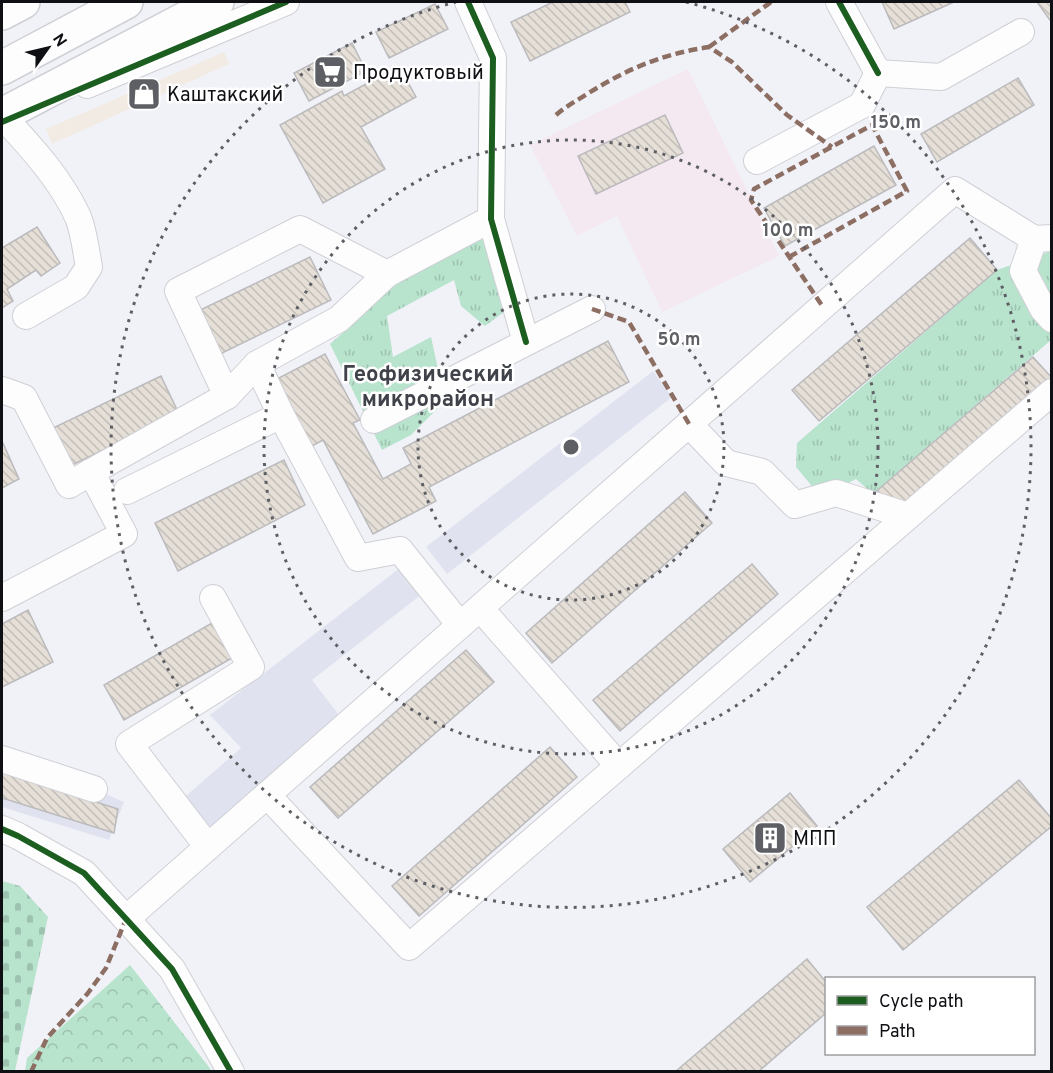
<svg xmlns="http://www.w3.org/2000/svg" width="1053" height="1073" viewBox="0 0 1053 1073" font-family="Overpass,sans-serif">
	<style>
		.commercial { fill: #f2ebe3 }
		.built { fill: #e0e3ef }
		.education { fill: #f4e8f1 }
		.grass { fill: url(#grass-tufts) }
		.forest { fill: url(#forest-crowns) }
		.cemetery { fill: url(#cemetery-stones) }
		.building { fill: url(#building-back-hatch); stroke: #bbbabc; stroke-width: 1.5 }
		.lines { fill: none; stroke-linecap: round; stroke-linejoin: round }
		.minor-casing { stroke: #cfd0d5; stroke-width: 28 }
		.major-casing { stroke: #cfd0d5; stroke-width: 36 }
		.minor { stroke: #fdfdfe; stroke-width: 26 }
		.major { stroke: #fdfdfe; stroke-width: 33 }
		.quiet { stroke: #8d6e63; stroke-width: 4.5; stroke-dasharray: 9 4.5; stroke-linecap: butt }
		.cycleway-casing { stroke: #fff; stroke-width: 10 }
		.cycleway { stroke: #1b5e20; stroke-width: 6 }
		.ring { fill: none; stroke: #5e5f64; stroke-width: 3; stroke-dasharray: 3 6 }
		.labels { text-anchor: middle; stroke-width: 5; stroke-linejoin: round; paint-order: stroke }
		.poi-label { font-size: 20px; fill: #0f1014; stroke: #fff; text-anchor: start }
		.quarter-label { font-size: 22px; font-weight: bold; fill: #40424a; stroke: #fff }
		.centre { fill: #5e5f64; stroke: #fff; stroke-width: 3 }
		.ring-label { font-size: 18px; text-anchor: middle; font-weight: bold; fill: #5e5f64; stroke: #fff; stroke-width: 5; stroke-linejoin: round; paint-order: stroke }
	</style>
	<defs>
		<pattern id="grass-tufts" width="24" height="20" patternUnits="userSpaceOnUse" patternTransform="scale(1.5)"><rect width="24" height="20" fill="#b8e3cd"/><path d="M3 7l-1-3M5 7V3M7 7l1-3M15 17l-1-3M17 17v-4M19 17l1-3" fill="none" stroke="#9dc2af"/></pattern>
		<pattern id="forest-crowns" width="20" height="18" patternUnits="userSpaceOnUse" patternTransform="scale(1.5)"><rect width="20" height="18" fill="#b8e3cd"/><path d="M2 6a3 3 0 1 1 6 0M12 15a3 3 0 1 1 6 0" fill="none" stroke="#9dc2af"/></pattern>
		<pattern id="cemetery-stones" width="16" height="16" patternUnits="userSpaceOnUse" patternTransform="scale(1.5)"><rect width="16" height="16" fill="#b8e3cd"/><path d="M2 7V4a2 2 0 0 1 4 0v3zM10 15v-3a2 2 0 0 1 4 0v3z" fill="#9dc2af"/></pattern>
		<pattern id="building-back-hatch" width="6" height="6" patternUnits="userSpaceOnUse" patternTransform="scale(1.5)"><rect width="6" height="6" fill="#e5dfd8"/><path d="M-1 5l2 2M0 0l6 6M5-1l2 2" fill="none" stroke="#c3beb8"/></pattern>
	</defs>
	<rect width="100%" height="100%" fill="#f1f2f8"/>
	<path class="commercial" d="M 224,52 L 229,64 L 52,144 L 46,129 Z"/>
	<g class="built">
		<path d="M 653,371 L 672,397 L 447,574 L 426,547 Z"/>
		<path d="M 401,567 L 422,594 L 312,680 L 342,719 L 210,836 L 179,802 L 241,748 L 210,715 Z"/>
		<path d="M 2,749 L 124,802 L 109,840 L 2,807 Z"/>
	</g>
	<path class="education" d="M 688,69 L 779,256 L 662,312 L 617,216 L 577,236 L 530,145 Z"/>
	<g class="grass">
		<path d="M 491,219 L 515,304 L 485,326 L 461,306 L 454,280 L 387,316 L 393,357 L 431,337 L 445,401 L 411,435 L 382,450 L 330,344 L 362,316 L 387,274 Z"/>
		<path d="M 1051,251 L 1051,340 L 873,494 L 856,479 L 821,497 L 796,467 L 797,443 L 997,270 Z"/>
	</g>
	<path class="forest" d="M 130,965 L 212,1071 L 25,1071 L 27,1058 Z"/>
	<path class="cemetery" d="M 2,881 L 20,886 L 48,917 L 15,1071 L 2,1071 Z"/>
	<g class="building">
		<path d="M 553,2 L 625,2 L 630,12 L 530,61 L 511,22 Z"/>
		<path d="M 882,2 L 954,2 L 894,29 Z"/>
		<path d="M 1037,2 L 1052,2 L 1052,23 Z"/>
		<path d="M 435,4 L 448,29 L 389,58 L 376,32 Z"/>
		<path d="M 352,43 L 366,71 L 309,101 L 294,73 Z"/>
		<path d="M 399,66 L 416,97 L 361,127 L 385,169 L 323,203 L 280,125 L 342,91 L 344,96 Z"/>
		<path d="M 1018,78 L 1034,105 L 937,162 L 921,134 Z"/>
		<path d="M 665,115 L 683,153 L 596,194 L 578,156 Z"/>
		<path d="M 874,146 L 896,185 L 785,246 L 764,208 Z"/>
		<path d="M 37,227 L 60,263 L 41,276 L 36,270 L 7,289 L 13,301 L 2,308 L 2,248 Z"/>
		<path d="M 970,238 L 997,270 L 819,421 L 792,390 Z"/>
		<path d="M 310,257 L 331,300 L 218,355 L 196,312 Z"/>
		<path d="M 608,341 L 629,382 L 429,487 L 436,501 L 373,534 L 323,440 L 308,448 L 273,381 L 325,354 L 360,420 L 353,423 L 383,479 L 411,464 L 403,448 Z"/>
		<path d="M 1033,357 L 1052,378 L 1052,395 L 899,525 L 873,494 Z"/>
		<path d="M 161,376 L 179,414 L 72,465 L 53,428 Z"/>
		<path d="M 2,441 L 19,479 L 2,488 Z"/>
		<path d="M 284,460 L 305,505 L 178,571 L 155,523 Z"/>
		<path d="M 685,492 L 712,523 L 552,663 L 526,633 Z"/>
		<path d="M 752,564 L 778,594 L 620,731 L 593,700 Z"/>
		<path d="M 28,610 L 53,662 L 2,687 L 2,624 Z"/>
		<path d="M 212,623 L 232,658 L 124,720 L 104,685 Z"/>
		<path d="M 466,650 L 494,682 L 338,818 L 310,787 Z"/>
		<path d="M 550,747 L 577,777 L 419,916 L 392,886 Z"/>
		<path d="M 2,772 L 118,809 L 114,833 L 2,798 Z"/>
		<path d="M 1019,780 L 1052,819 L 1052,826 L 903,950 L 867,907 Z"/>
		<path d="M 790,793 L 817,826 L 750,882 L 723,849 Z"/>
		<path d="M 807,959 L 826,982 L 826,1013 L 758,1072 L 675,1072 Z"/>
	</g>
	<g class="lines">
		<defs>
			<g id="minor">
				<path d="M 468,2 L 493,58 L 491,219 L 526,342"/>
				<path d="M 839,2 L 878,73"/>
				<path d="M 878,73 L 941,77 L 1021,32"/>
				<path d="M 87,85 L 286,2"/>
				<path d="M 6,120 C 33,149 61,180 78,217 C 84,232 86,251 89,267 L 76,287 L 26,316"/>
				<path d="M 757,161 L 862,105 L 878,73"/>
				<path d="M 1034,239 L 1023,271 L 1043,309 L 1052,319"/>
				<path d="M 257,364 L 281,415 L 358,558 L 400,550 L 460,625"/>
				<path d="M 2,390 L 24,398 L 69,485 L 91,472"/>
				<path d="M 227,396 L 178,291 L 300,229 L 387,274"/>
				<path d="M 374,420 L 592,309"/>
				<path d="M 689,424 L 726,463 L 762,472 L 795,505 L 836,493 L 908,516"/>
				<path d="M 127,491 L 281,415"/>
				<path d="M 2,598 L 124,534 L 91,472 L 227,396 L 257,364 L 339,319 L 387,274 L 491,219"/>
				<path d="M 480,608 L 619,766"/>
				<path d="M 2,759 L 94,789"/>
				<path d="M 267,795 L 409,947 L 1052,392"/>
				<path d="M 2,829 L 18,836 L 84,873 L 172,969 L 231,1072"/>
				<path d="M 208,847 L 129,744 L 251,667 L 213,598"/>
				<path d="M 126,919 L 955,190 L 1034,239 L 1052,238"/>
			</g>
			<g id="major">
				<path d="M 2,13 L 23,2"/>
				<path d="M 2,68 L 126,2"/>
				<path d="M 2,115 L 217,2"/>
			</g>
		</defs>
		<use href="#minor" class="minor-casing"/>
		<use href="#major" class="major-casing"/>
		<use href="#minor" class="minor"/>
		<use href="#major" class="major"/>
		<g class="quiet">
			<path d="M 709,47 L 771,2"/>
			<path d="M 556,115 C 565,107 576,101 587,94 C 627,69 662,54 709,47 L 732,62 L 787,115 L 832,147"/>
			<path d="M 789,257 L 907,191 L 872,125 L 754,189 L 751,200 L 823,307"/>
			<path d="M 592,309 L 629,322 L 689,424"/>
			<path d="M 31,1072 L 47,1038 L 88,993 L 106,968 L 126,919"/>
		</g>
		<defs>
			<g id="cycleway">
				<path d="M 468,2 L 493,58 L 491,219 L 526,342"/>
				<path d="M 839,2 L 878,73"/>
				<path d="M 2,122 L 286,2"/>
				<path d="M 2,829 L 18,836 L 84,873 L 172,969 L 231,1072"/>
			</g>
		</defs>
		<use href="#cycleway" class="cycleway-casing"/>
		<use href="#cycleway" class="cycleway"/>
	</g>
	<g class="ring">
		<circle cx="571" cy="447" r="153"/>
		<circle cx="571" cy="447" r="307"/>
		<path d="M686 2A460 460 0 1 1 456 2"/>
	</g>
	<defs>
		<symbol id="supermarket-square" viewBox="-11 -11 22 22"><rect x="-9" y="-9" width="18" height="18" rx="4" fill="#5e5f64" stroke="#fff"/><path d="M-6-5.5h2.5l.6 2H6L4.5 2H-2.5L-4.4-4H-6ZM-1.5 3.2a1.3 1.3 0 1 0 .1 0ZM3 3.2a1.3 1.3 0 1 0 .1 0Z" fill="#fff"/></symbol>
		<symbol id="shop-square" viewBox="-11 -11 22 22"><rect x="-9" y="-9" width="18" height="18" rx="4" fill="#5e5f64" stroke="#fff"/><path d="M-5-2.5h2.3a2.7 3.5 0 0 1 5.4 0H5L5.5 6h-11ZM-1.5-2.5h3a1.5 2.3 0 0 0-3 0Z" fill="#fff"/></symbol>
		<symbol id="building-square" viewBox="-11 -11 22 22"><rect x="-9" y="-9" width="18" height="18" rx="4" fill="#5e5f64" stroke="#fff"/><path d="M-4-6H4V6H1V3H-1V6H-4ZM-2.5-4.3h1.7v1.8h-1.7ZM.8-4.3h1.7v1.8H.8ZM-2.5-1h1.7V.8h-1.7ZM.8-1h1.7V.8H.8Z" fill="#fff"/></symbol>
	</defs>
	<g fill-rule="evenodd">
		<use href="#supermarket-square" x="311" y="53" width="38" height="38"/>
		<use href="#shop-square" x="125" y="75" width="38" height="38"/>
		<use href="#building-square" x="751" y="819" width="38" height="38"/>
	</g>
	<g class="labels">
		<g class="poi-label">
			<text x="353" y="79">Продуктовый</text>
			<text x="167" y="101">Каштакский</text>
			<text x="793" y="845">МПП</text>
		</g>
		<g class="quarter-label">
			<text x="428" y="381">Геофизический<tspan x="428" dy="25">микрорайон</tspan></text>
		</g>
	</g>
	<circle cx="571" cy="447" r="9" class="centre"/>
	<g class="ring-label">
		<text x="896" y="128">150 m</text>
		<text x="788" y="236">100 m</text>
		<text x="679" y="345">50 m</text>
	</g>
	<rect width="1053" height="1073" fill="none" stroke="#0f1014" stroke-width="6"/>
	<rect x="825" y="977" width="210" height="78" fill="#ffffff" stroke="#9f9fa1" stroke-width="1.5"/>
	<rect x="837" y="996" width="30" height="9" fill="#1b5e20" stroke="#9f9fa1" stroke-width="1.5"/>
	<text x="879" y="1007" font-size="18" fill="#0f1014">Cycle path</text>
	<rect x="837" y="1026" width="30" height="9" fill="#8d6e63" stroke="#9f9fa1" stroke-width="1.5"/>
	<text x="879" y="1037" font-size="18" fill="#0f1014">Path</text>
	<g transform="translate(48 48) rotate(56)" stroke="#ffffff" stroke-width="4.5" paint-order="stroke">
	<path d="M0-4.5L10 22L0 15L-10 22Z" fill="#0f1014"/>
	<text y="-9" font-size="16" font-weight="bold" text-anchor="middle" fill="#0f1014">N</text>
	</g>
</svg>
